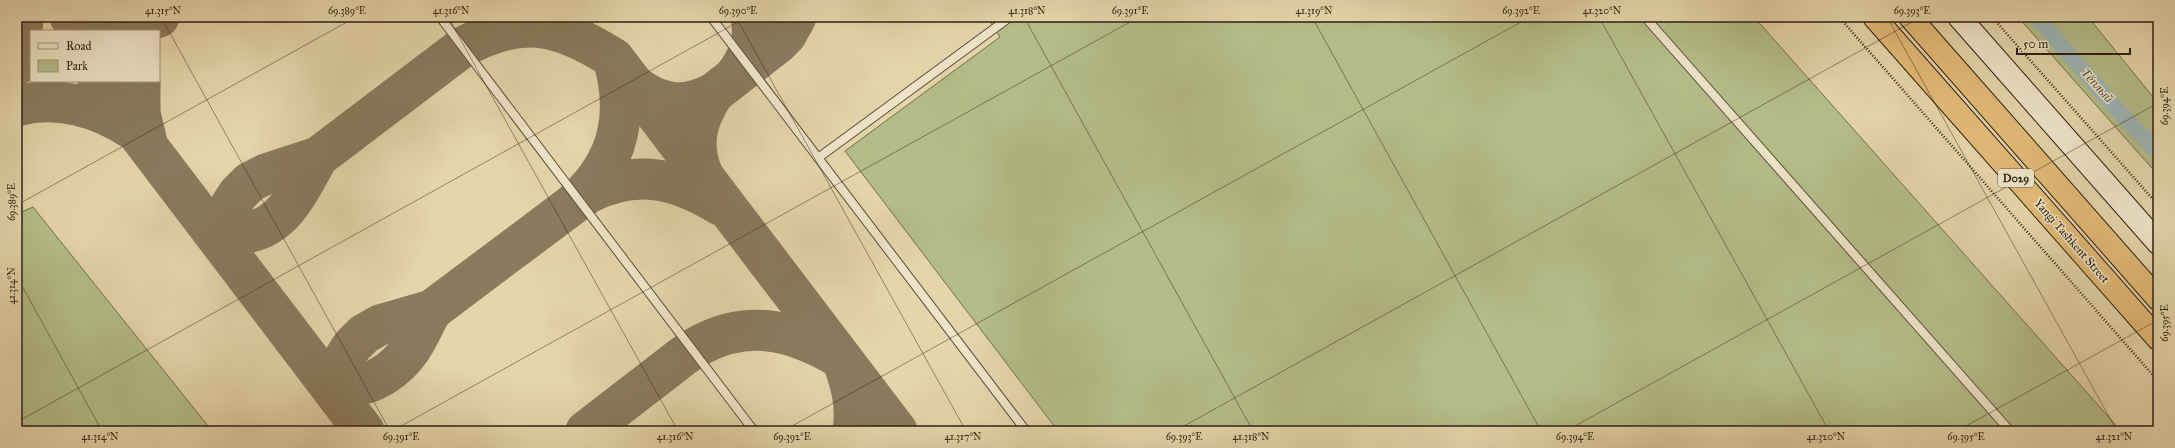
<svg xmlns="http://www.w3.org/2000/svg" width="2175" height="448" viewBox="0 0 2175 448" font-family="'IM FELL Great Primer',serif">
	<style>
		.green { fill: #b4bd89; stroke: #716e4e }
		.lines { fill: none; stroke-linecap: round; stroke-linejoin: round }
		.canal { stroke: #9db5b6; stroke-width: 16 }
		.taxiway { stroke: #8a7a5e; stroke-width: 41 }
		.service-casing { stroke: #5c4d38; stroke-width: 10 }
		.secondary-casing { stroke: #2e2012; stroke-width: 24 }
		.trunk-casing { stroke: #2e2012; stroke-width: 24 }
		.path { stroke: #2e2012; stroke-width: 2.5; stroke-dasharray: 1 2; stroke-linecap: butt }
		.service { stroke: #eee4c8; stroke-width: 8 }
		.secondary { stroke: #eee4c8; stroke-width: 22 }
		.trunk { stroke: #e2ba76; stroke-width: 22 }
		.ticks { fill: none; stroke: #2e2012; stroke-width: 1; stroke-opacity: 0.45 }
		.labels { text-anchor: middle; stroke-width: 3; stroke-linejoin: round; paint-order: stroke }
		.shield { fill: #eee4c8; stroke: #685b49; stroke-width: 1 }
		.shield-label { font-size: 11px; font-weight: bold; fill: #2e2012 }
		.street-label { font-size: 12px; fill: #2e2012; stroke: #eee4c8 }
		.water-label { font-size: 13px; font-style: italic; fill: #4f4d43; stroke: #eee4c8 }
		.neatline { fill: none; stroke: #2e2012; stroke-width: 1.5 }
		.ticks-label { font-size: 10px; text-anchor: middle; fill: #2e2012 }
	</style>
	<rect width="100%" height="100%" fill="#e5d5ab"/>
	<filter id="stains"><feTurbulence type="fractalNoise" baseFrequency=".005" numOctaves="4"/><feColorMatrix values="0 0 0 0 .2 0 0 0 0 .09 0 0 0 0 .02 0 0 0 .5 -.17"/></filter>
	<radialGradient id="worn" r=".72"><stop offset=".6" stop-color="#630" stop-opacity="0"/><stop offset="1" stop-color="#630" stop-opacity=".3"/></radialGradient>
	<g class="green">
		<path d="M 987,17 L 1754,17 L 2121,431 L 1058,431 L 845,151 L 1000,37 Z"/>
		<path d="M 2018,17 L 2088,17 L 2158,103 L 2158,175 Z"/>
		<path d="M 33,207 L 212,431 L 17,431 L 17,214 Z"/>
	</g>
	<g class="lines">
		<path class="canal" d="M 2037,17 L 2113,105 L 2158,152"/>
		<g class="taxiway">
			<path d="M 70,17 C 99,29 130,29 159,17"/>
			<path d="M 615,60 L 897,431"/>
			<path d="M 17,65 L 21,54 L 23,17"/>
			<path d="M 734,77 C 748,59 756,40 751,17"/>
			<path d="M 98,81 L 364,431"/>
			<path d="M 140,81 L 140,113 L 147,143"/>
			<path d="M 632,84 C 660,105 682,109 714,93 C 695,122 690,146 704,178"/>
			<path d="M 714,93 L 778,43 L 786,35 L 796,17"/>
			<path d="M 17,106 C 57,95 99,107 132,129"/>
			<path d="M 206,222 C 217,227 231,235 244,233 C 284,229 301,187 318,157"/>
			<path d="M 224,246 L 223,228 L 229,208 L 238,194 L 250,182 L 266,174 L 318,157 L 463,47 C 522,15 557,23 613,58 C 629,113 620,160 578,199"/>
			<path d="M 321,374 C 332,380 345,387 358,385 C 381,382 404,362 415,342 C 421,332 426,320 432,310"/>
			<path d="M 339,398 L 338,379 L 343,360 L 352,346 L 364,334 L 380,325 L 432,310 L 588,193 C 637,169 676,178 720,205"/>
			<path d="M 586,431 C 611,412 635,393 660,374 C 674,364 687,351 702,344 C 752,318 797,332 842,359 C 851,383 857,405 853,431"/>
		</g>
		<defs>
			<g id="service">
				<path d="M 440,17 L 754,431"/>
				<path d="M 711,17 L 1026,431"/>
				<path d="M 1645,17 L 2010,431"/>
				<path d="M 818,158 L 1010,17"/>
			</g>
			<path id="secondary" d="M 1959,17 L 2158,243"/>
			<g id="trunk">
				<path d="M 1874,17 L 2158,339"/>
				<path d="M 1910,17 L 2158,299"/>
			</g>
		</defs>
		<use href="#service" class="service-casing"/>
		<use href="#secondary" class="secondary-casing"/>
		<use href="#trunk" class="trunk-casing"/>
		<g class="path">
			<path d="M 1839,17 L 2158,381"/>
			<path d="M 1992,17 L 2158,205"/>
		</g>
		<use href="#service" class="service"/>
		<use href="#secondary" class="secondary"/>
		<use href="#trunk" class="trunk"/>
	</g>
	<path class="ticks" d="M 161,17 L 390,431M 448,17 L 678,431M 736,17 L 966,431M 1024,17 L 1253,431M 1312,17 L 1541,431M 1599,17 L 1829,431M 1887,17 L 2117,431M 17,205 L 356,17M 17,277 L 102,431M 17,422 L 747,17M 392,431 L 1139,17M 783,431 L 1530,17M 1175,431 L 1921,17M 1566,431 L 2158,103M 1957,431 L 2158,320"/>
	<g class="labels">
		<rect class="shield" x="1998" y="169" width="36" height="18" rx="3"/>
		<g class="shield-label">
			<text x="2016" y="182">D029</text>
		</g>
		<g class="street-label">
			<text transform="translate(2072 241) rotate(49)" y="4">Yangi Tashkent Street</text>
		</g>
		<g class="water-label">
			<text transform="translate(2098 85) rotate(48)" y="5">Тёплый</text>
		</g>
	</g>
	<rect width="2175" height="448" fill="none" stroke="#e5d5ab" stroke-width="44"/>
	<rect x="30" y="30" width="130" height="52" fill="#eee4c8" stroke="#a1967f"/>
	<rect x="38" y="43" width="20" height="6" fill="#eee4c8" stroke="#a1967f"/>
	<text x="66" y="50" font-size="12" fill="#2e2012">Road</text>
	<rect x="38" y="60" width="20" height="12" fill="#b4bd89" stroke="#a1967f"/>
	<text x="66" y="70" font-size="12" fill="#2e2012">Park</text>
	<path d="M2017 48v6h113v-6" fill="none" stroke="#2e2012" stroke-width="2"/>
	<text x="2023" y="48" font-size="12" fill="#2e2012" stroke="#eee4c8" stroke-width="3" paint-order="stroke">50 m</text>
	<rect x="22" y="22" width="2131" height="404" class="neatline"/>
	<g class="ticks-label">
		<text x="163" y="14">41.315°N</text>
		<text x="347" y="14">69.389°E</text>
		<text x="451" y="14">41.316°N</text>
		<text x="738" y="14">69.390°E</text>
		<text x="1027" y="14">41.318°N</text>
		<text x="1130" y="14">69.391°E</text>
		<text x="1314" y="14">41.319°N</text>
		<text x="1521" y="14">69.392°E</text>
		<text x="1602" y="14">41.320°N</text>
		<text x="1912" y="14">69.393°E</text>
		<text transform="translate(2164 106) rotate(-90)" y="4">69.394°E</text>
		<text transform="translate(11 202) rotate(-90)" y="4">69.389°E</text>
		<text transform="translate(11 286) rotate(-90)" y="4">41.314°N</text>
		<text transform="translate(2164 323) rotate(-90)" y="4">69.395°E</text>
		<text x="100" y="440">41.314°N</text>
		<text x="401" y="440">69.391°E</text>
		<text x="675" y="440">41.316°N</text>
		<text x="792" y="440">69.392°E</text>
		<text x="963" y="440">41.317°N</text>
		<text x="1184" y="440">69.393°E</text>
		<text x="1251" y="440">41.318°N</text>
		<text x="1575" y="440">69.394°E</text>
		<text x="1826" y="440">41.320°N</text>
		<text x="1966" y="440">69.395°E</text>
		<text x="2114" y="440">41.321°N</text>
	</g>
	<rect width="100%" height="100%" filter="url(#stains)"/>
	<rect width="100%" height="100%" fill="url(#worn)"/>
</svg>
